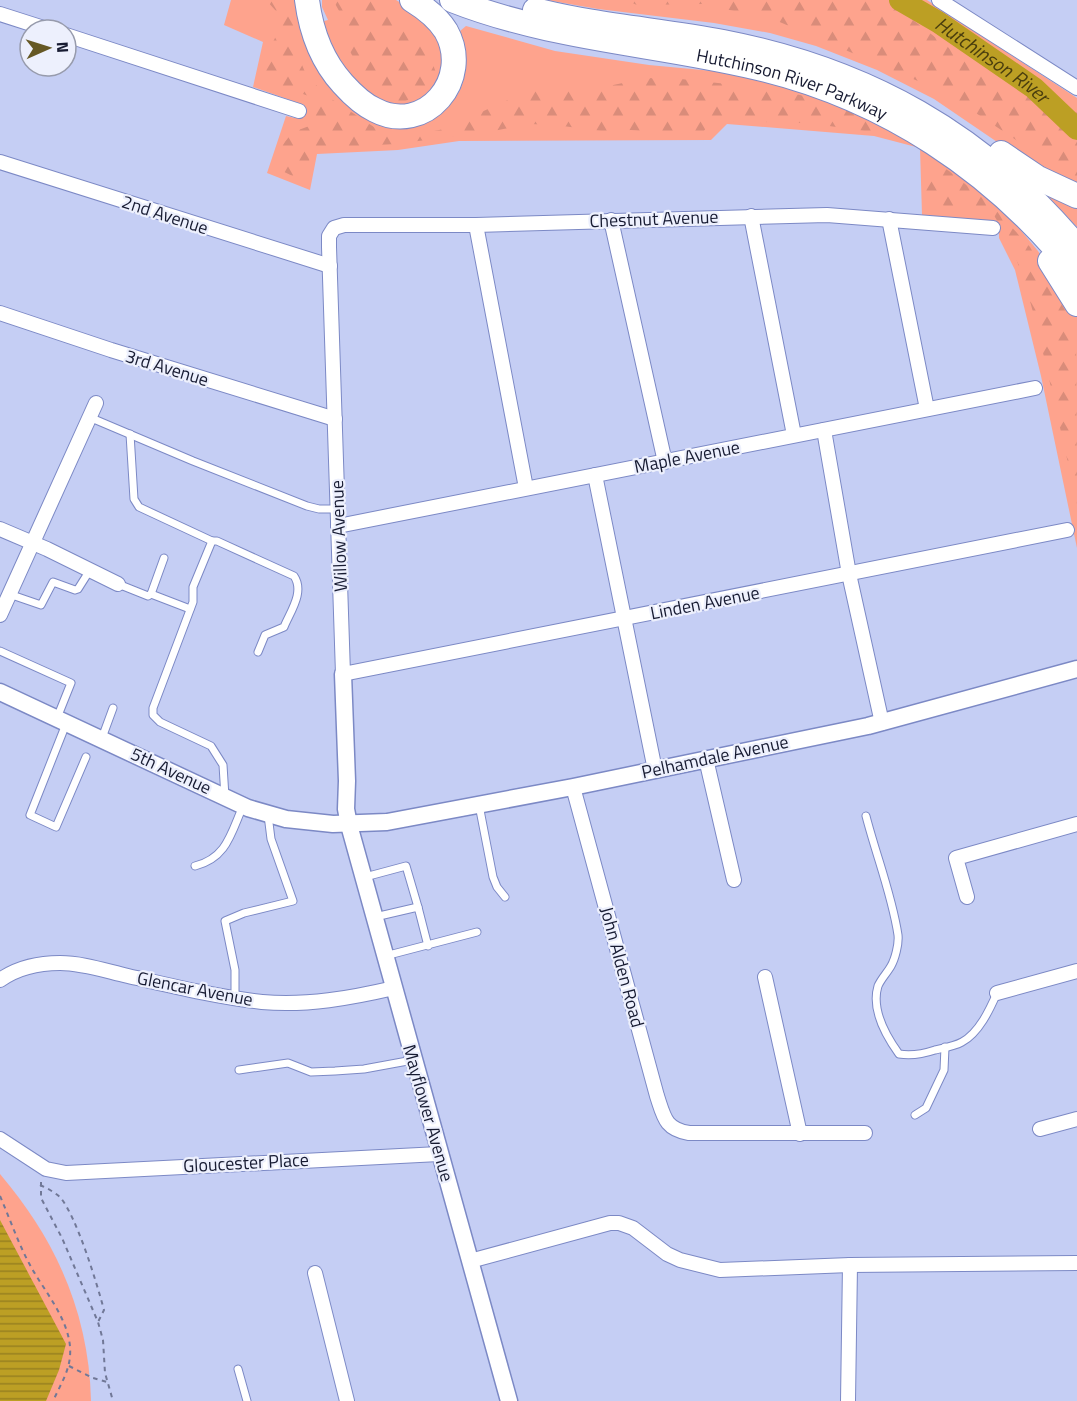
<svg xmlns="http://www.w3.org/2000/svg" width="1077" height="1401" viewBox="0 0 1077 1401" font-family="'Titillium Web',sans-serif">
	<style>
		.green { fill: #fea38d }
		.forest { fill: url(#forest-firs) }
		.water { fill: url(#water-rules) }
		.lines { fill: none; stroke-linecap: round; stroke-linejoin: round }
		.river { stroke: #bc9f24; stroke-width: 22 }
		.service-casing { stroke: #7c89c5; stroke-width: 9 }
		.minor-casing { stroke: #7c89c5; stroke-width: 16 }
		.tertiary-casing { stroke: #7c89c5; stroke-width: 19 }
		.motorway-casing { stroke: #7c89c5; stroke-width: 26 }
		.path { stroke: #717897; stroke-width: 2; stroke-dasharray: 4.5 4.5; stroke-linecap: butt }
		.service { stroke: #fff; stroke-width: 7 }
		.minor { stroke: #fff; stroke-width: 14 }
		.tertiary { stroke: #fff; stroke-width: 16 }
		.motorway { stroke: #fff; stroke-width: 24 }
		.labels { text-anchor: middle; stroke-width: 4.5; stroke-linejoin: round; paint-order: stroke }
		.street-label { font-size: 18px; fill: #171b32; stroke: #edf0fd }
		.water-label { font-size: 20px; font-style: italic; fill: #4a3e0e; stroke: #edf0fd }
	</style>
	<defs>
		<pattern id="forest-firs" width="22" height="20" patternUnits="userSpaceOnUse" patternTransform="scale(1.5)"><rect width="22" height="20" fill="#fea38d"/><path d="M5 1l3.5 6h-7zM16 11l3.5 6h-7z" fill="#d98c7a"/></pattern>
		<pattern id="water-rules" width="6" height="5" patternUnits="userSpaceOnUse" patternTransform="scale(1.5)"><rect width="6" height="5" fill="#bc9f24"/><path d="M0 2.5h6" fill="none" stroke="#988120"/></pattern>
	</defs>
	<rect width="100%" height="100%" fill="#c5cef4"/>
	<g class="green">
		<path d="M 231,0 L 296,0 L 300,30 L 317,66 L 349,105 L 430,119 C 438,113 447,108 453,101 C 469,83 467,52 460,31 L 466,26 L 555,51 L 649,65 L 734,73 L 816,89 L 938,153 L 1004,210 L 1038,251 L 1062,287 L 1077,317 L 1077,548 L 1041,376 L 1015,270 L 999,238 L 999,226 L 996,221 L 922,215 L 920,148 L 874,136 L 727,124 L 711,140 L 459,141 L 398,150 L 317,154 L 310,190 L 267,173 L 286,116 L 295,118 L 302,111 L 304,105 L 253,87 L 263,42 L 224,25 Z"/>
		<path d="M 322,0 L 396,0 L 426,18 L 444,40 L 441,88 L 413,108 L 379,105 L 341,67 L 320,22 L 328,20 L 322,7 Z"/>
		<path d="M 546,0 L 927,0 L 1077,98 L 1077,185 L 1045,171 L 1003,146 L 934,99 L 877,70 L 816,46 L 770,33 L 714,23 L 598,9 Z"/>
		<path d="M 1042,190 L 1077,201 L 1077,227 Z"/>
		<path d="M 0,1174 C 56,1240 89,1313 91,1401 L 0,1401 Z"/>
	</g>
	<g class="forest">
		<path d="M 266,0 L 291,0 L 294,12 L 294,46 L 305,72 L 324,94 L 380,131 L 429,132 L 444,129 L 534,88 L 561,86 L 604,87 L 646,78 L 681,79 L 765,88 L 800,95 L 833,104 L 894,133 L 886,134 L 808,123 L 712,121 L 703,132 L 662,133 L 631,130 L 609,132 L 555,125 L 530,124 L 493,131 L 396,144 L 316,148 L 310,156 L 307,177 L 301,180 L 278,169 L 279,149 L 293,132 L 312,125 L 314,113 L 309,96 C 292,90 272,85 262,69 L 268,52 L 280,28 L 276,11 Z"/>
		<path d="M 333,0 L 384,0 C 394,9 408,18 415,30 C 425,44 432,61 438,78 L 427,91 L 401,103 L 381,96 L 363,75 L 347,46 L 343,18 Z"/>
		<path d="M 625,0 L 887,0 L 997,85 L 1077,112 L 1077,179 L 1070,176 L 946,93 L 775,20 L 702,4 L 637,5 Z"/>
		<path d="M 933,161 L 949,171 L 991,205 L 1030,247 L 1076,330 L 1077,504 C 1067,457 1056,411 1046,365 C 1033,313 1023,259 993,214 L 963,211 L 941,205 L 926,192 L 926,165 Z"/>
	</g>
	<path class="water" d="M 0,1220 L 66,1344 L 59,1370 L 46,1401 L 0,1401 Z"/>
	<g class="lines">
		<path class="river" id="s1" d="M 900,0 L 938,22 L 1034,88 L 1077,129"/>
		<defs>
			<g id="service">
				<path d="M 89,417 L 193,461 L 307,506 L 319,509 L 338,509"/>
				<path d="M 130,434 L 134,499 L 139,507 L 212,541"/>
				<path d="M 118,584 L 148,596 L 151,594 L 164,558"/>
				<path d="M 9,594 L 41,605 L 53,582 L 75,590 L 78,589 L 90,570"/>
				<path d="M 151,594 L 190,609"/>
				<path d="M 0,651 L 71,683 L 57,718"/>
				<path d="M 66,724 L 30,815 L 56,827 L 86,757"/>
				<path d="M 102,738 L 113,708"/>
				<path d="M 225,797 L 223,765 L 211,746 L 160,722 L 153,715 L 153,708 L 193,602 L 193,587 L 212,541 L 217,541 L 294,576 C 305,592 290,612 284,627 L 265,635 L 258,652"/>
				<path d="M 479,805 L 493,877 L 497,887 L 505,897"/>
				<path d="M 866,816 C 876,855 892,895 898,935 C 899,944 895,959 891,966 C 887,973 881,979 878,986 C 871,1009 886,1036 899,1054 C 911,1056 923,1054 935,1050 C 944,1048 955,1046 962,1042 C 979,1033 990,1009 997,993"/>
				<path d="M 195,866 C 227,858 231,833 243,806"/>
				<path d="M 365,877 L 406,866 L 418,907"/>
				<path d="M 375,917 L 418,907 L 428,946"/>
				<path d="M 385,956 L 477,932"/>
				<path d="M 235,998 L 235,970 L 225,921 L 244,913 L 293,901 L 271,839 L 268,815"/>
				<path d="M 239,1070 L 288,1063 L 311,1072 L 335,1071 L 364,1069 L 413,1060"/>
				<path d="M 915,1115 L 926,1108 L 944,1070 L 945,1047"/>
				<path d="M 238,1369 L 247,1401"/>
			</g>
			<g id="minor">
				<path d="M 939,0 L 1077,88"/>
				<path d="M 0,14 L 50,30"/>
				<path d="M 66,35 L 299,111"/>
				<path d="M 0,162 L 330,266"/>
				<path d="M 751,216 L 794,435"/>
				<path d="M 889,219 L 927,409"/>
				<path d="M 611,220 L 665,462"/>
				<path d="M 476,225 L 526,488"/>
				<path d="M 993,228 L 827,215 L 476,225 L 344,225 L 334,228 L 329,236 L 329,247 L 343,674 L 1067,530"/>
				<path d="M 0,313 L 111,350 L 335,419"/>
				<path d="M 824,430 L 849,574 L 882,723"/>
				<path d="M 595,475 L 655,770"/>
				<path d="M 338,526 L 1035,388"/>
				<path d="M 0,529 L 47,549 L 118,584"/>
				<path d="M 0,615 L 96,403"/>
				<path d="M 706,759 L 734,880"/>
				<path d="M 573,787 L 657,1096 C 664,1117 665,1129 689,1133 L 865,1133"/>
				<path d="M 967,897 L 956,858 L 1077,824"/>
				<path d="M 765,977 L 800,1134"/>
				<path d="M 0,980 C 17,968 39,963 60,963 C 83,963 106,971 128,976 C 172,986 217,997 262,1002 C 307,1006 351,998 394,988"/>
				<path d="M 997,993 L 1077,971"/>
				<path d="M 1040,1129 L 1077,1119"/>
				<path d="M 0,1139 L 46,1169 L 66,1173 L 439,1154"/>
				<path d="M 470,1261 L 610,1223 L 619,1223 L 633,1228 L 667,1254 L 680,1260 L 720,1270 L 850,1265 L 1077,1263"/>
				<path d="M 315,1273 L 347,1401"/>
				<path d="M 848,1401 L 850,1265"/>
			</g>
			<g id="tertiary">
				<path d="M 343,674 L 347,781 L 346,809 L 349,825 L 509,1401"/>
				<path d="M 0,692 L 248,808 L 286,819 L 333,824 L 387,822 L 573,787 L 868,726 L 1077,669"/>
			</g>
			<g id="motorway">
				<path d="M 307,0 C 311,31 322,61 343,84 C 352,94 362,104 375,110 C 425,136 473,79 446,31 C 438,18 425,8 412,0"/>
				<path id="s2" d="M 452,0 C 551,39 652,43 754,67 C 884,97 994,170 1077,274"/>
				<path d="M 535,10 C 597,26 661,30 723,42 C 867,70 982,134 1077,247"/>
				<path d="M 1001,153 L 1038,178 L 1077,196"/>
				<path d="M 1050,261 L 1077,304"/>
			</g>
		</defs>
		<use href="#service" class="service-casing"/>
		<use href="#minor" class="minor-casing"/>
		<use href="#tertiary" class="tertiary-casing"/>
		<use href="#motorway" class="motorway-casing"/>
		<g class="path">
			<path d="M 41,1182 L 41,1198 L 62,1238 L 98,1322 L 103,1340 L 105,1373 L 113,1401"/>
			<path d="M 40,1185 C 47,1188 54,1192 60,1197 C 77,1217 97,1284 104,1310 L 98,1322"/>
			<path d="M 0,1196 C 10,1219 18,1243 30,1265 C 46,1295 79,1329 68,1367 C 65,1378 58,1390 53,1401"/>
			<path d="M 69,1366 L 93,1378 L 107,1382"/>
		</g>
		<use href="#service" class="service"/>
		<use href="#minor" class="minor"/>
		<use href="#tertiary" class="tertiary"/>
		<use href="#motorway" class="motorway"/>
	</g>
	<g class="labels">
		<g class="street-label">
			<text dy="6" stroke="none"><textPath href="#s2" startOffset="351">Hutchinson River Parkway</textPath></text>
			<text transform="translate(165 215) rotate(18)" y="6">2nd Avenue</text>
			<text transform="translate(654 219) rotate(-2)" y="6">Chestnut Avenue</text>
			<text transform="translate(167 368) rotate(17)" y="6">3rd Avenue</text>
			<text transform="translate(687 457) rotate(-11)" y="6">Maple Avenue</text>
			<text transform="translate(339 536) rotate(-92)" y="6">Willow Avenue</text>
			<text transform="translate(705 603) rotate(-11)" y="6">Linden Avenue</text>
			<text transform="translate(715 757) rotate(-12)" y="6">Pelhamdale Avenue</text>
			<text transform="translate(171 771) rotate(25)" y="6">5th Avenue</text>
			<text transform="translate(622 967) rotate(75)" y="6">John Alden Road</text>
			<text transform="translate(195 989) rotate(11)" y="6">Glencar Avenue</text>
			<text transform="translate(428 1113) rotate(74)" y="6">Mayflower Avenue</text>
			<text transform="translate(246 1163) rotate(-3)" y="6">Gloucester Place</text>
		</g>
		<g class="water-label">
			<text dy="7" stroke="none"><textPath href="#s1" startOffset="110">Hutchinson River</textPath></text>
		</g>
	</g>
	<g transform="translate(48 48) rotate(87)"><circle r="28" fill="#edf0fd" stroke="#979bac" stroke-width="1.5"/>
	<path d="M0-4.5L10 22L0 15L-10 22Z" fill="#655825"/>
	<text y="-9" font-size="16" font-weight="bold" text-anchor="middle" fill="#171b32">N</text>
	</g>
</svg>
